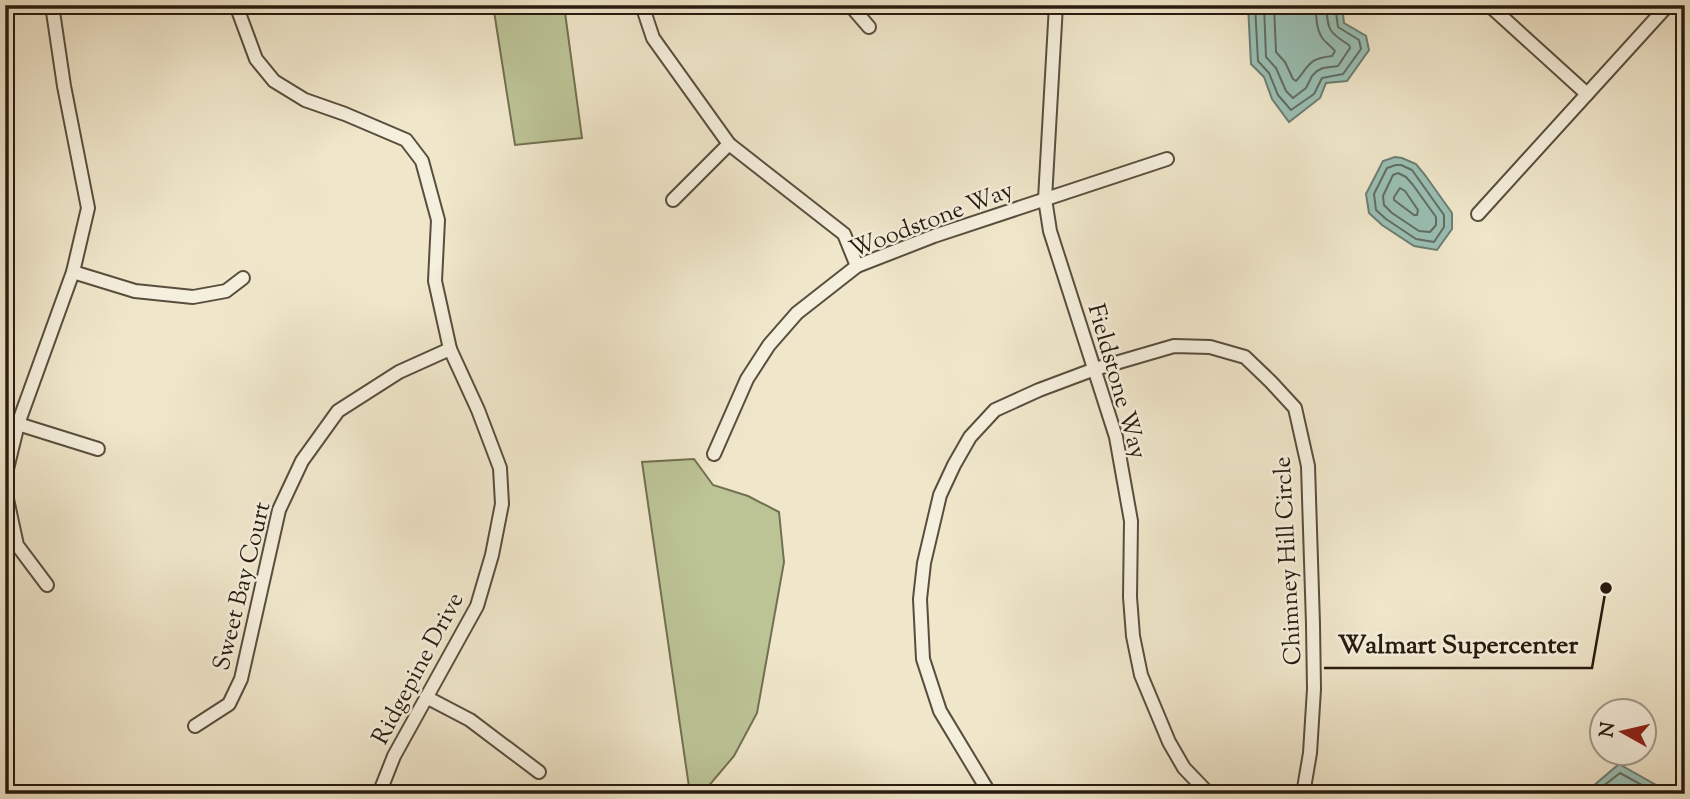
<svg xmlns="http://www.w3.org/2000/svg" width="1690" height="799" viewBox="0 0 1690 799" font-family="'Sorts Mill Goudy',serif">
	<style>
		.green { fill: #bcc496; stroke: #727052; stroke-width: 2 }
		.water { fill: #9ac0b5; stroke: #6c7e73; stroke-width: 2 }
		.lines { fill: none; stroke-linecap: round; stroke-linejoin: round }
		.shore { stroke: #606e62; stroke-width: 2 }
		.street-casing { stroke: #594e3e; stroke-width: 16 }
		.street { stroke: #f5efdd; stroke-width: 12 }
		.labels { text-anchor: middle; stroke-width: 5; stroke-linejoin: round; paint-order: stroke }
		.street-label { font-size: 24px; fill: #271b0f; stroke: #f5efdd }
		.leader { fill: none; stroke: #271b0f; stroke-width: 2.5 }
		.callout-dot { fill: #271b0f; stroke: #f5efdd; stroke-width: 2.5 }
		.callout-label { font-size: 26px; text-anchor: middle; font-weight: bold; fill: #271b0f; stroke: #f5efdd; stroke-width: 5; stroke-linejoin: round; paint-order: stroke }
	</style>
	<rect width="100%" height="100%" fill="#f0e7cb"/>
	<filter id="stains"><feTurbulence type="fractalNoise" baseFrequency=".00286" numOctaves="4"/><feColorMatrix values="0 0 0 0 .2 0 0 0 0 .09 0 0 0 0 .02 0 0 0 .5 -.17"/></filter>
	<radialGradient id="worn" r=".72"><stop offset=".6" stop-color="#630" stop-opacity="0"/><stop offset="1" stop-color="#630" stop-opacity=".3"/></radialGradient>
	<g class="green">
		<path d="M 493,5 L 564,5 L 582,138 L 515,145 Z"/>
		<path d="M 694,459 L 713,485 L 748,496 L 779,512 L 784,562 L 757,713 L 734,756 L 706,789 L 707,794 L 690,794 L 642,462 Z"/>
	</g>
	<g class="water">
		<path d="M 1248,5 L 1342,5 L 1344,23 L 1366,36 L 1369,50 L 1347,81 L 1326,83 L 1320,98 L 1289,122 L 1272,99 L 1264,77 L 1251,64 Z"/>
		<path d="M 1395,157 L 1402,158 L 1416,164 L 1425,175 L 1452,213 L 1452,229 L 1437,250 L 1414,246 L 1382,225 L 1369,213 L 1366,194 L 1383,161 Z"/>
		<path d="M 1619,764 L 1672,794 L 1596,794 L 1592,787 Z"/>
	</g>
	<g class="lines">
		<g class="shore">
			<path d="M 1255,5 L 1258,61 L 1269,73 L 1278,95 L 1291,110 L 1314,94 L 1322,78 L 1343,74 L 1361,49 L 1359,40 L 1338,27 L 1335,5"/>
			<path d="M 1264,5 L 1266,57 L 1276,68 L 1286,91 L 1293,98 L 1306,88 L 1312,76 L 1317,71 L 1323,68 L 1338,66 L 1350,48 L 1349,45 C 1328,32 1328,30 1326,5"/>
			<path d="M 1274,5 L 1276,52 L 1285,62 L 1293,79 L 1296,81 C 1310,66 1306,59 1332,56 L 1335,51 C 1332,47 1327,44 1323,39 C 1316,30 1316,16 1316,5"/>
			<path d="M 1396,165 L 1401,165 L 1412,170 L 1444,215 L 1444,227 L 1434,242 L 1416,239 L 1386,219 L 1376,210 L 1374,194 L 1387,168 Z"/>
			<path d="M 1398,173 L 1406,177 L 1413,185 L 1436,217 L 1436,225 L 1430,232 L 1419,231 L 1392,213 L 1384,205 L 1383,196 L 1393,175 Z"/>
			<path d="M 1400,188 L 1405,191 L 1418,210 L 1417,215 L 1414,215 L 1394,200 L 1394,197 Z"/>
			<path d="M 1602,794 L 1602,787 L 1620,773 L 1658,794"/>
		</g>
		<defs>
			<g id="street">
				<path d="M 236,5 L 256,59 L 274,81 L 305,100 L 345,114 L 406,140 L 422,161 L 438,220 L 435,281 L 450,349 L 478,410 L 500,468 L 502,504 L 492,555 L 477,606 L 394,756 L 379,794"/>
				<path d="M 642,5 L 653,38 L 729,144 L 844,234 L 857,266"/>
				<path d="M 850,5 L 869,27"/>
				<path d="M 1056,5 L 1045,199 L 1050,231 L 1116,437 L 1131,521 L 1130,597 L 1133,636 L 1141,675 L 1169,742 L 1184,768 L 1209,794"/>
				<path d="M 1489,5 L 1587,94"/>
				<path d="M 673,200 L 729,144"/>
				<path d="M 1478,214 L 1668,5"/>
				<path d="M 73,272 L 135,291 L 193,297 L 226,291 L 243,278"/>
				<path d="M 18,424 L 98,449"/>
				<path d="M 714,454 L 747,379 L 769,345 L 797,313 L 857,266 L 934,236 L 1167,159"/>
				<path d="M 5,477 L 18,424 L 73,272 L 88,208 L 64,86 L 52,5"/>
				<path d="M 5,490 L 17,545 L 47,585"/>
				<path d="M 426,697 L 470,720 L 539,772"/>
				<path d="M 195,726 L 229,704 L 241,679 L 279,510 L 302,461 L 338,411 L 399,372 L 450,349"/>
				<path d="M 990,794 L 940,711 L 923,659 L 920,599 L 924,563 L 940,495 L 954,465 L 970,437 L 995,410 L 1039,390 L 1095,369 L 1174,346 L 1210,347 L 1245,357 L 1271,382 L 1295,408 L 1308,466 L 1313,624 L 1314,689 L 1310,753 L 1303,794"/>
			</g>
		</defs>
		<use href="#street" class="street-casing"/>
		<use href="#street" class="street"/>
	</g>
	<g class="labels">
		<g class="street-label">
			<text transform="translate(931 219) rotate(-21)" y="8">Woodstone Way</text>
			<text transform="translate(1118 381) rotate(74)" y="8">Fieldstone Way</text>
			<text transform="translate(1287 561) rotate(-93)" y="8">Chimney Hill Circle</text>
			<text transform="translate(241 586) rotate(-76)" y="8">Sweet Bay Court</text>
			<text transform="translate(417 668) rotate(-62)" y="8">Ridgepine Drive</text>
		</g>
	</g>
	<path class="leader" d="M1606 588L1592 668H1324"/>
	<circle class="callout-dot" cx="1606" cy="588" r="7"/>
	<g class="callout-label">
		<text x="1458" y="653">Walmart Supercenter</text>
	</g>
	<rect width="1690" height="799" fill="none" stroke="#f0e7cb" stroke-width="28"/>
	<rect x="7" y="7" width="1676" height="785" fill="none" stroke="#271b0f" stroke-width="3.5"/>
	<rect x="14" y="14" width="1662" height="771" fill="none" stroke="#271b0f" stroke-width="2"/>
	<g transform="translate(1623 732) rotate(278)"><circle r="33" fill="#f5efdd" stroke="#a39a8b" stroke-width="2"/>
	<path d="M0-5L12 26L0 18L-12 26Z" fill="#8f2418"/>
	<text y="-10" font-size="19" font-weight="bold" text-anchor="middle" fill="#271b0f">N</text>
	</g>
	<rect width="100%" height="100%" filter="url(#stains)"/>
	<rect width="100%" height="100%" fill="url(#worn)"/>
</svg>
